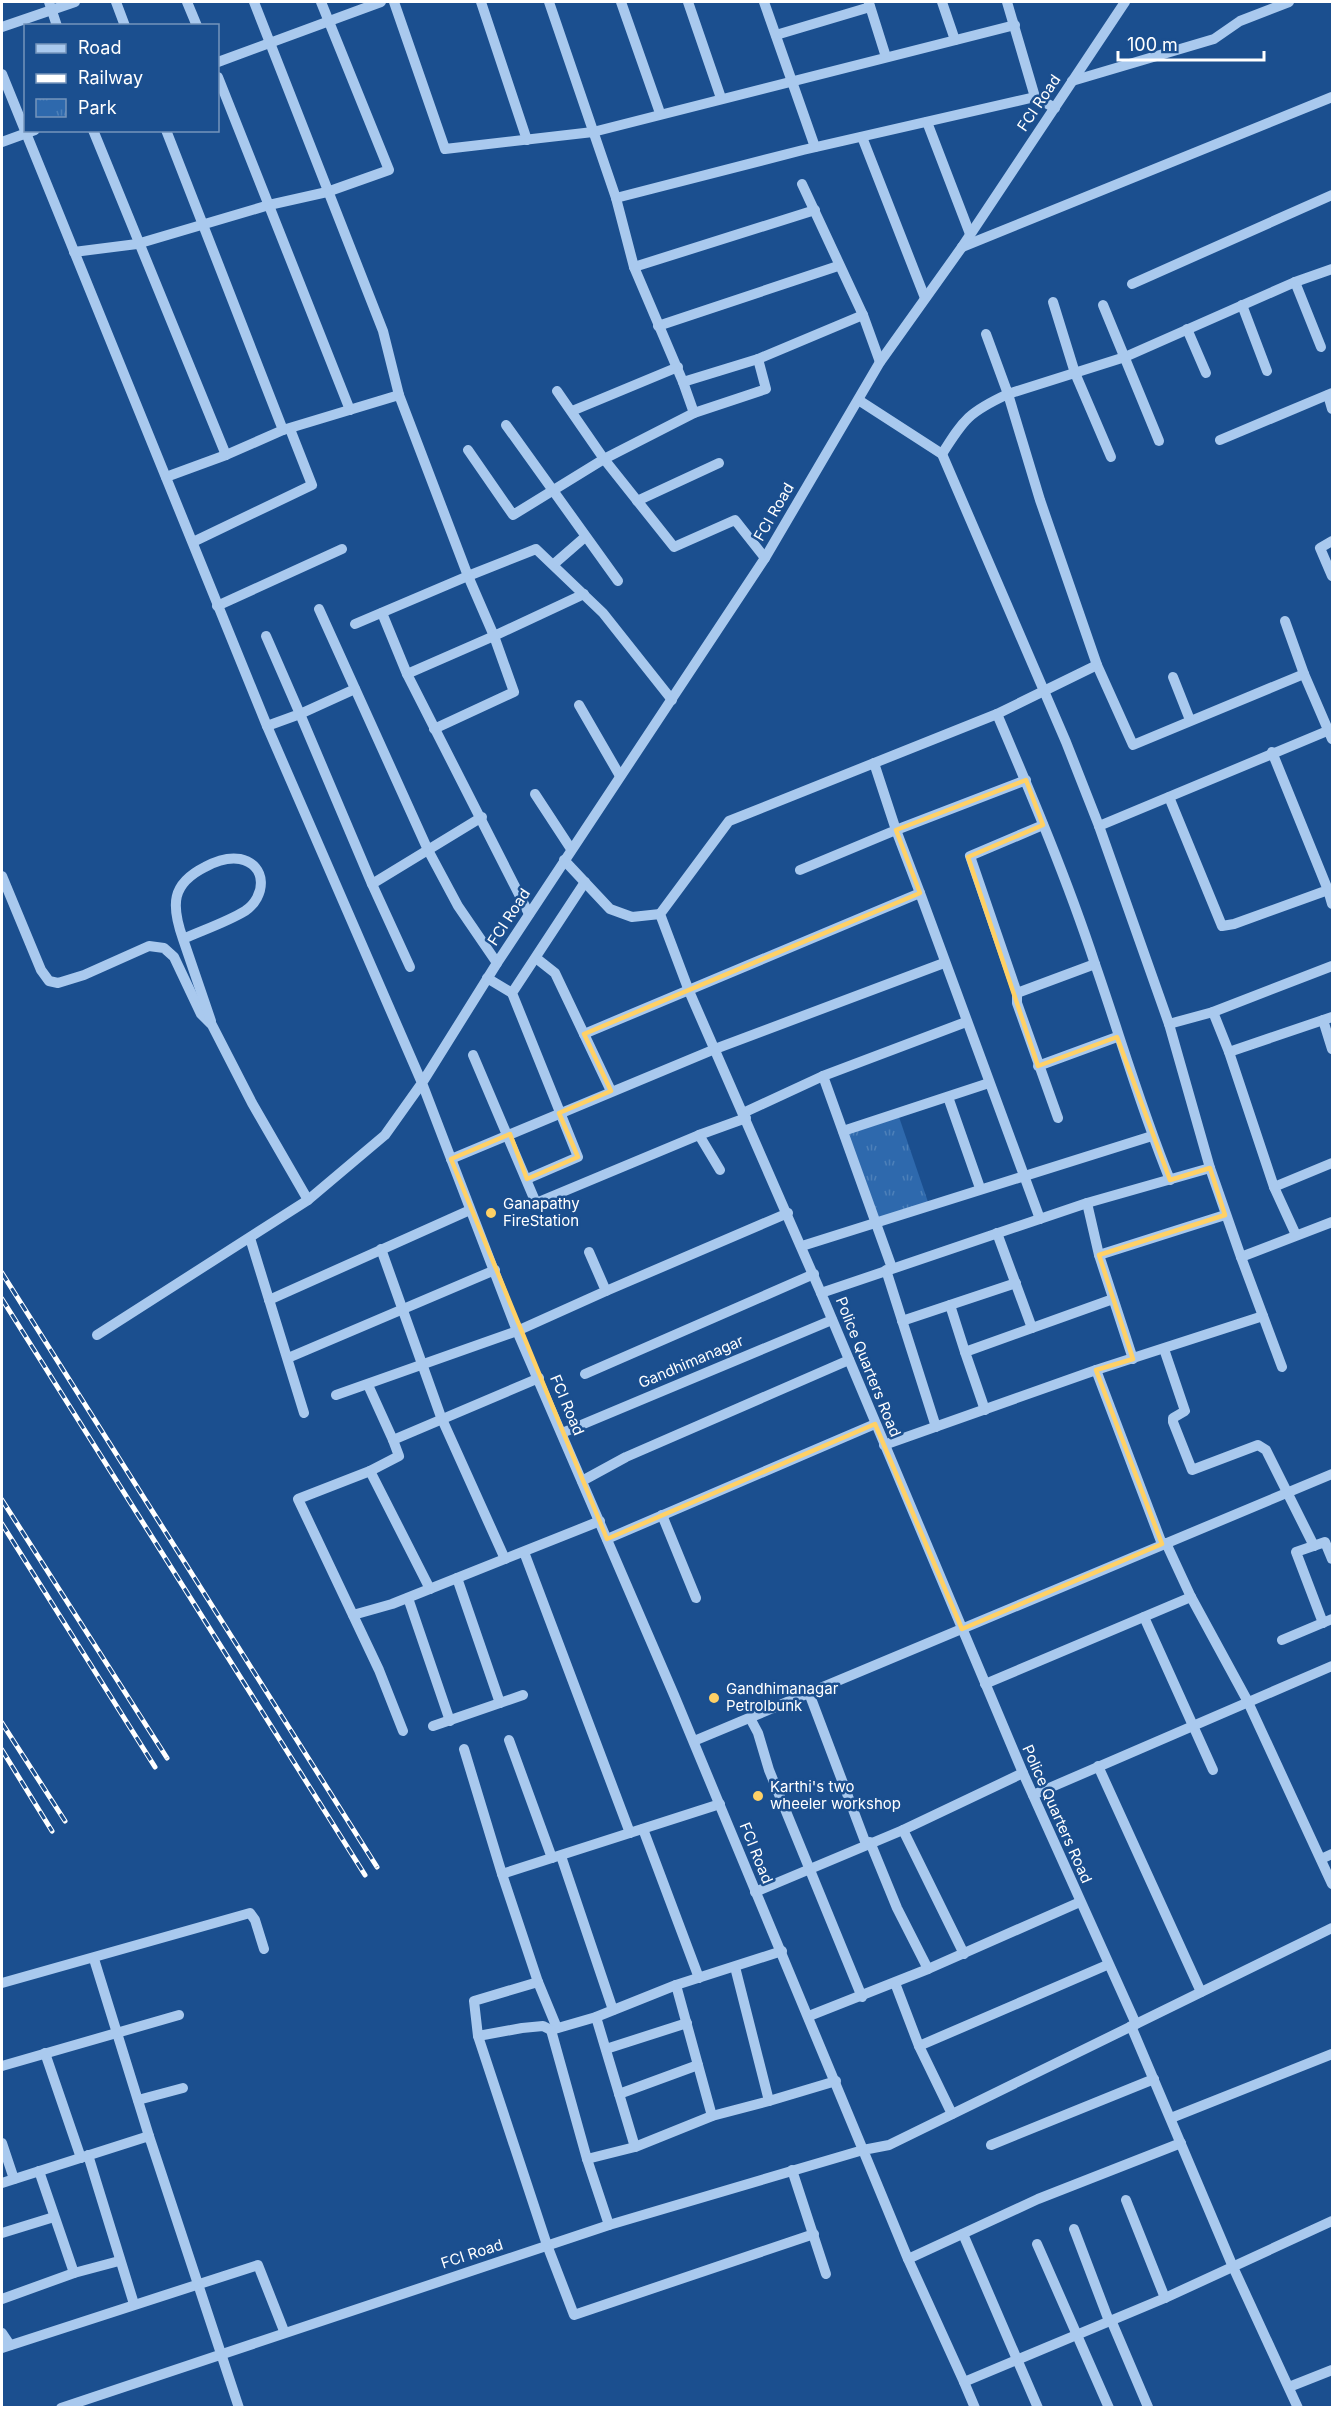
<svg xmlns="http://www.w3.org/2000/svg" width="1334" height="2409" viewBox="0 0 1334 2409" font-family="Inter,sans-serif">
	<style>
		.park { fill: url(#park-tufts) }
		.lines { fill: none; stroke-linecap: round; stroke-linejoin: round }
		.minor { stroke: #a9c9ee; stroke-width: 10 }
		.rail-casing { stroke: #fff; stroke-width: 5 }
		.rail { stroke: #1b4f8f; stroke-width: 3; stroke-dasharray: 9; stroke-linecap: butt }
		.marked { fill: none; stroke: #ffd166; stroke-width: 4.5; stroke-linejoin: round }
		.poi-dot { fill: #ffd166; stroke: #1b4f8f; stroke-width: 2 }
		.labels { text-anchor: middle; stroke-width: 5; stroke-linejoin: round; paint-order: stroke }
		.street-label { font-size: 15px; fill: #fff; stroke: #1b4f8f }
		.poi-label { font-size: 15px; fill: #fff; stroke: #1b4f8f; text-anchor: start }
	</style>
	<defs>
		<pattern id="park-tufts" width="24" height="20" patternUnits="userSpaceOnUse" patternTransform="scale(1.5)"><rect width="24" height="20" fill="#2e69ad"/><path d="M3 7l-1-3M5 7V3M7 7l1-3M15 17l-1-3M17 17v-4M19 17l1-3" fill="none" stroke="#4d80b9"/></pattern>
	</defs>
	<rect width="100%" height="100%" fill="#1b4f8f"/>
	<path class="park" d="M 899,1117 L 928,1202 L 877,1218 L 846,1133 Z"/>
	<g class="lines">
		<g class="minor">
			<path d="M 49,2 L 57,26"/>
			<path d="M 116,2 L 125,26"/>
			<path d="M 187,2 L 197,26"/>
			<path d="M 254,2 L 383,331 L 399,395"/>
			<path d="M 394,2 L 445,149 L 593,132 L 1015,25"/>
			<path d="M 481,2 L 527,140"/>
			<path d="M 549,2 L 616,198 L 634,267 L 683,382 L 758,359 L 863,315 L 880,362"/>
			<path d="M 621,2 L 660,113"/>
			<path d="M 688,2 L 721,98"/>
			<path d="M 764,2 L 815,147"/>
			<path d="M 942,2 L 955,40"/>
			<path d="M 1007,2 L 1035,97 L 1055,108"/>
			<path d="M 869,3 L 886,57"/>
			<path d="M 2,27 L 75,2"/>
			<path d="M 776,35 L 870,7"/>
			<path d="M 218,62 L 381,2"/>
			<path d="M 2,74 L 267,726 L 422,1083 L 385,1135 L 308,1200 L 97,1335"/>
			<path d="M 218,77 L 350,410"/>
			<path d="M 1072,81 L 1214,39 L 1240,21 L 1289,2"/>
			<path d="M 927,122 L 970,234"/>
			<path d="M 93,130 L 226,455 L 283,430"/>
			<path d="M 166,130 L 283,430 L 399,395 L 468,576 L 536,549 L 603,613 L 672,700"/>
			<path d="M 862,137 L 925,298"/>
			<path d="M 2,142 L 35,130"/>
			<path d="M 802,184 L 863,315"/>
			<path d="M 616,198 L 803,150 L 1035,97"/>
			<path d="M 962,247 L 1332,97"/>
			<path d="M 74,252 L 137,244 L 269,205 L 327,192 L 389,170 L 321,2"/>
			<path d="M 634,267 L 815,210"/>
			<path d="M 1295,282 L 1321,347"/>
			<path d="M 1132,284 L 1332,195"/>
			<path d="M 1053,302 L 1075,373 L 1111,457"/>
			<path d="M 1103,305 L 1159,441"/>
			<path d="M 1242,305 L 1267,371"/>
			<path d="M 658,326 L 838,266"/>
			<path d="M 1187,329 L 1206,373"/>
			<path d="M 986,334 L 1008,394 L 1125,357 L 1295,282 L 1332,269"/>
			<path d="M 683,382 L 694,413"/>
			<path d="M 557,391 L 604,459 L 674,547 L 735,520 L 765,558"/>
			<path d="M 1328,395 L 1332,409"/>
			<path d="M 860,401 L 942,454 L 1066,742 L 1099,826 L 1169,1024"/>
			<path d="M 572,411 L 678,367"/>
			<path d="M 506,425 L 618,581"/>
			<path d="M 1220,440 L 1332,393"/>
			<path d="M 468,450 L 513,515 L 604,459 L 694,413 L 766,389 L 758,359"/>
			<path d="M 942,454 C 964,419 969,412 1008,394 L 1040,500 L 1097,665 L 997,714"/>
			<path d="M 166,477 L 226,455"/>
			<path d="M 637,501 L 719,463"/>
			<path d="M 1332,541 L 1320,548 L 1332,576"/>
			<path d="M 193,542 L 312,485 L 290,429"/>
			<path d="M 554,564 L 585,537"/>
			<path d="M 217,606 L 342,549"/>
			<path d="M 319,609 L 428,850 L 458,906 L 497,963"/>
			<path d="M 382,613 L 407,674 L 529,914"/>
			<path d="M 1285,621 L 1304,674"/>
			<path d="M 355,624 L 468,576 L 494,636 L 584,594"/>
			<path d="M 266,636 L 300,714 L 267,726"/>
			<path d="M 1097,665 L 1133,745 L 1304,674 L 1332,739"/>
			<path d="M 407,674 L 494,636 L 514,692 L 434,729"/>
			<path d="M 1173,677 L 1190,720"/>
			<path d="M 355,689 L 300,714 L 372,884"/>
			<path d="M 579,705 L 620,776"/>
			<path d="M 535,794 L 571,849"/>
			<path d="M 1169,797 L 1222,926 L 1234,924 L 1328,890 L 1272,752"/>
			<path d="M 1043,825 L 970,856 L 1017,993 L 1017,1003 L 1058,1118"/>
			<path d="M 1099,826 L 1332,729"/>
			<path d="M 564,860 L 610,909 L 632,917 L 660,914"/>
			<path d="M 800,870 L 896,830 L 874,763"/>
			<path d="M 2,876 L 41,970 L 49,981 L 58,983 L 84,975 L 149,946 L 164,948 L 174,957 L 201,1014 L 212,1025 L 252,1103 L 308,1200"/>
			<path d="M 1332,889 L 1328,890 L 1332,904"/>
			<path d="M 920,893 L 896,830 L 1026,780"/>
			<path d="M 183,939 C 203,930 227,922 245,911 C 266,897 268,865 240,859 C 228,857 216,861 205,867 C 171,884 171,905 183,939 L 211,1021"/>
			<path d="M 536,958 L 555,973 L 584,1034"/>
			<path d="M 410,967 L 372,884 L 482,817"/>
			<path d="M 487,978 L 512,993"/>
			<path d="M 1017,993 L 1095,964"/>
			<path d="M 1213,1012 L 1229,1052 L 1274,1187 L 1332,1163"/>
			<path d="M 1323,1020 L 1332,1049"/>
			<path d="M 1229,1052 L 1332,1017"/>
			<path d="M 473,1055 L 536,1203 L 699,1135 L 720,1170"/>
			<path d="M 1038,1066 L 1117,1037"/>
			<path d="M 823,1076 L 892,1268"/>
			<path d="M 611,1091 L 584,1034 L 920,893 L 1040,1219"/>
			<path d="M 948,1097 L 980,1188"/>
			<path d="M 743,1113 L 823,1076 L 966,1022"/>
			<path d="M 843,1131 L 989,1083"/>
			<path d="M 699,1135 L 746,1118"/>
			<path d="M 451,1159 L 715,1049 L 944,963"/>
			<path d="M 1210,1168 L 1241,1257 L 1332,1222"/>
			<path d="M 527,1179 L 578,1157 L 512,993 L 585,882"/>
			<path d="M 1274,1187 L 1296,1235"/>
			<path d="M 1087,1203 L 1099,1255"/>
			<path d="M 997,1233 L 1032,1328"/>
			<path d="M 250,1238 L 304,1413"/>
			<path d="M 802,1246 L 1152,1136"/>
			<path d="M 381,1249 L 441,1417 L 505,1559"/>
			<path d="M 1241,1257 L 1282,1367"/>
			<path d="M 886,1270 L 936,1427"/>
			<path d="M 606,1291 L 788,1213"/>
			<path d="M 821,1293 L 689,991 L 660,914 L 729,821 L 997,714 C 1032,796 1067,879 1095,964 C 1120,1036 1141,1109 1170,1180"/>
			<path d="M 269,1300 L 470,1210"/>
			<path d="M 950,1305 L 965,1352"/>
			<path d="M 902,1321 L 1016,1283"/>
			<path d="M 1164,1349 L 1185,1411 L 1173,1418 L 1173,1422 L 1192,1470 L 1258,1445 L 1266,1450 L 1314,1546"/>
			<path d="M 288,1358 L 495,1270"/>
			<path d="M 1133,1359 L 1099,1255 L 1225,1215"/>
			<path d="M 1096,1370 L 1263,1316"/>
			<path d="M 585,1374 L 814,1274"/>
			<path d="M 368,1385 L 393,1440 L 539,1378"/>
			<path d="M 336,1395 L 517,1331 L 606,1291 L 589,1252"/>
			<path d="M 985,1410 L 965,1352 L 1113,1299"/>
			<path d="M 562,1433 L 832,1320"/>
			<path d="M 884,1445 L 1096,1370 L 1162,1544"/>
			<path d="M 370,1471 L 399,1456 L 393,1440"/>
			<path d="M 582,1481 L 626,1457 L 849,1360"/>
			<path d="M 662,1515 L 696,1598"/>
			<path d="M 607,1539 L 875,1424"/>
			<path d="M 1166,1543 L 1191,1597 L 1247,1700 L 1332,1884"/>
			<path d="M 524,1552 L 630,1833"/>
			<path d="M 457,1578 L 500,1703"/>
			<path d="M 408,1598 L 450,1721"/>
			<path d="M 353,1615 L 392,1604 L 600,1521"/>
			<path d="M 1144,1617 L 1213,1770"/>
			<path d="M 1323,1623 L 1296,1552 L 1325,1542 L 1332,1559"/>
			<path d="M 1282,1640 L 1332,1619"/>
			<path d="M 985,1684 L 1191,1597"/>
			<path d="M 809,1693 L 866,1844"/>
			<path d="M 750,1718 L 758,1733 L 769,1770 L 862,1997"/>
			<path d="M 433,1726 L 523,1695"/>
			<path d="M 403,1731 L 379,1670 L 298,1499 L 370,1471 L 430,1589"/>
			<path d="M 509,1740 L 552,1858"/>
			<path d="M 694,1741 L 1332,1474"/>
			<path d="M 464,1749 L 502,1874"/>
			<path d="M 1098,1766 L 1201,1992"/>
			<path d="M 1033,1795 L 1332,1666"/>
			<path d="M 643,1829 L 699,1978"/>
			<path d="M 903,1830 L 964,1954"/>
			<path d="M 561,1856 L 613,2010"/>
			<path d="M 1321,1859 L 1332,1854"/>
			<path d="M 755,1892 L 903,1830 L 1023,1773"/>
			<path d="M 1332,1928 L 889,2145 L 863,2150 L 908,2259 L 964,2382 L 1165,2298 L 1332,2221"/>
			<path d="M 782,1951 L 676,1985 L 596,2017 L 551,2030 L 543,2026 L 522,2028 L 478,2036 L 547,2245 L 574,2315 L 814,2234"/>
			<path d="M 94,1959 L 149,2136"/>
			<path d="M 928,1969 L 1080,1902"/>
			<path d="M 2,1983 L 250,1913 L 255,1920 L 264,1949"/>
			<path d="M 895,1983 L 919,2046 L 952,2114"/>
			<path d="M 676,1985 L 712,2116"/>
			<path d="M 809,2016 L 928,1969 L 897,1908 L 870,1842"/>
			<path d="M 596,2017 L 635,2147"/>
			<path d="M 1136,2024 L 1023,1773 L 821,1293 L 1087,1203 L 1210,1168 L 1169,1024 L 1213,1012 L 1332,966"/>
			<path d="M 1131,2026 L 1233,2267 L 1298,2408"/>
			<path d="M 557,2028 L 538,1982 L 502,1874 L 720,1804"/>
			<path d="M 551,2030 L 587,2159 L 609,2225"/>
			<path d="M 478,2036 L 474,2001 L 538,1982"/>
			<path d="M 919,2046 L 1107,1965"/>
			<path d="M 606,2049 L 687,2023"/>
			<path d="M 45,2053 L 81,2158"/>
			<path d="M 2,2066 L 179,2015"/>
			<path d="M 619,2094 L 698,2065"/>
			<path d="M 138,2100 L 183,2088"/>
			<path d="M 769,2101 L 836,2081"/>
			<path d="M 1171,2118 L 1332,2054"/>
			<path d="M 2,2143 L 14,2179"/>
			<path d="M 991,2145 L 1154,2079"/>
			<path d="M 88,2155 L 134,2304"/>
			<path d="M 587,2159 L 635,2147 L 712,2116 L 769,2101 L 735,1967"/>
			<path d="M 792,2170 L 826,2274"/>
			<path d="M 39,2171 L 74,2273"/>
			<path d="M 2,2183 L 149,2136 L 239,2408"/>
			<path d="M 1126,2200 L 1165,2298"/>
			<path d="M 1074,2229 L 1109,2321"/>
			<path d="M 2,2233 L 54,2217"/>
			<path d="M 963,2234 L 1038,2408"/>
			<path d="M 1037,2244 L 1109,2408"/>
			<path d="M 908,2259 L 1038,2199 L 1181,2143"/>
			<path d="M 2,2299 L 74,2273 L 119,2261"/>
			<path d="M 1111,2320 L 1148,2407"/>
			<path d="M 2,2333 L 10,2345"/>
			<path d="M 2,2348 L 258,2265 L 284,2331"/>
			<path d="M 964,2382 L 975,2408"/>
			<path d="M 1289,2387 L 1332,2370"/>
			<path d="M 61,2408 L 609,2225 L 863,2150 L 674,1695 L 517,1331 L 422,1083 L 497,963 L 765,558 L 880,362 L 962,247 L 1125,2"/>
		</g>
		<defs>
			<g id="rail">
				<path d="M 2,1273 L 377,1867"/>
				<path d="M 2,1299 L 365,1875"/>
				<path d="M 2,1500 L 167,1758"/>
				<path d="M 2,1524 L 155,1767"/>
				<path d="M 2,1723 L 65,1821"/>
				<path d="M 2,1750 L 52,1831"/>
			</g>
		</defs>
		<use href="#rail" class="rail-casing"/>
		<use href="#rail" class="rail"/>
	</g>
	<path class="marked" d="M 1026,780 L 1043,825 L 968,857 L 1038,1066 L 1117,1037 L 1170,1180 L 1210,1168 L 1225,1215 L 1099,1255 L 1133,1359 L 1096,1370 L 1162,1544 L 962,1629 L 875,1424 L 607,1539 L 451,1159 L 510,1134 L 527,1179 L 578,1157 L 559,1113 L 611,1091 L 584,1034 L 920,893 L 896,830 Z"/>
	<g class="poi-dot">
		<circle cx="491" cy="1213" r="6"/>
		<circle cx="714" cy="1698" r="6"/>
		<circle cx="758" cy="1796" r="6"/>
	</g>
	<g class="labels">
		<g class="street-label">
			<text transform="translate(1039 103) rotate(-56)" y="5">FCI Road</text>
			<text transform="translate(774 512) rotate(-60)" y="5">FCI Road</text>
			<text transform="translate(509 917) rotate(-57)" y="5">FCI Road</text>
			<text transform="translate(691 1362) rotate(-23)" y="5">Gandhimanagar</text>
			<text transform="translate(868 1367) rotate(68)" y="5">Police Quarters Road</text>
			<text transform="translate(567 1405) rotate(67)" y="5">FCI Road</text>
			<text transform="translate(1057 1814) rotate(66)" y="5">Police Quarters Road</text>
			<text transform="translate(756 1853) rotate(68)" y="5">FCI Road</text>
			<text transform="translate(472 2254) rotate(-18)" y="5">FCI Road</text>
		</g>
		<g class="poi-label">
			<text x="503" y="1209">Ganapathy<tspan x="503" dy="17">FireStation</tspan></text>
			<text x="726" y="1694">Gandhimanagar<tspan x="726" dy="17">Petrolbunk</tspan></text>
			<text x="770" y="1792">Karthi's two<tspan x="770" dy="17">wheeler workshop</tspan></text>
		</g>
	</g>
	<rect width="1334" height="2409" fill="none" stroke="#ffffff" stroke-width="6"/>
	<rect x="24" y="24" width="195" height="108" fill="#1b4f8f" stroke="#7695bc" stroke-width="1.5"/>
	<rect x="36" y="44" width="30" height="9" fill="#a9c9ee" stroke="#7695bc" stroke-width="1.5"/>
	<text x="78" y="54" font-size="18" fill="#ffffff">Road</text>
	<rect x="36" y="74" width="30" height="9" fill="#ffffff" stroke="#7695bc" stroke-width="1.5"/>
	<text x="78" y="84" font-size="18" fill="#ffffff">Railway</text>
	<rect x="36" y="99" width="30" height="18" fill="url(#park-tufts)" stroke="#7695bc" stroke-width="1.5"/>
	<text x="78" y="114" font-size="18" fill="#ffffff">Park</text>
	<path d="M1118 51v9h146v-9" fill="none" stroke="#ffffff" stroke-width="3"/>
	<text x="1127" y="51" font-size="18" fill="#ffffff" stroke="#1b4f8f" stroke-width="4.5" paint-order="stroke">100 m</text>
</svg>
